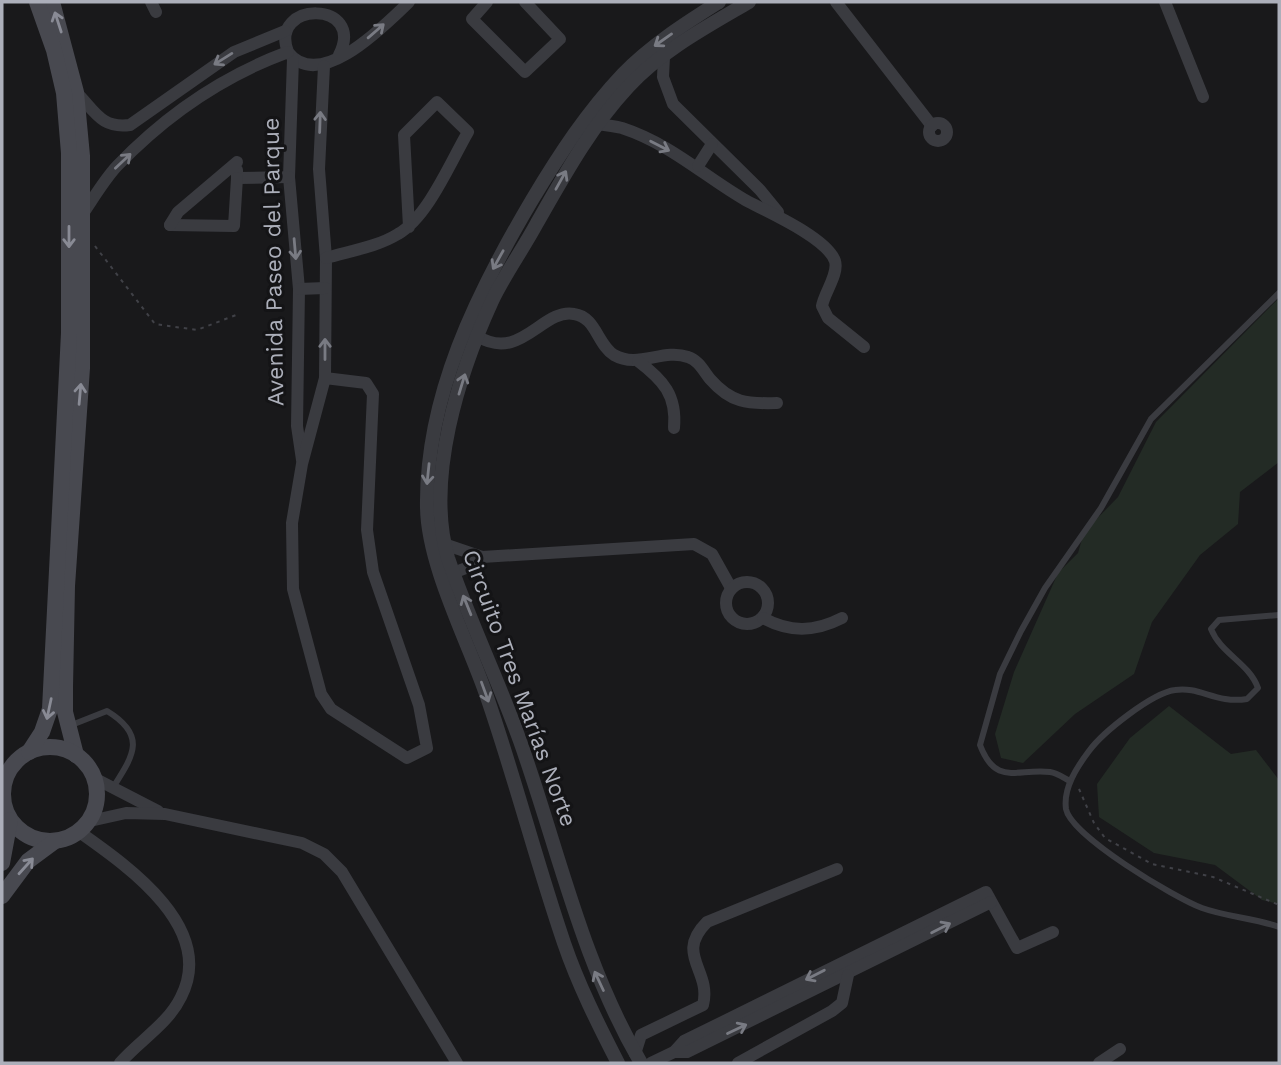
<svg xmlns="http://www.w3.org/2000/svg" width="1281" height="1065" viewBox="0 0 1281 1065" font-family="'Work Sans',sans-serif">
	<style>
		.green { fill: #232b25 }
		.lines { fill: none; stroke-linecap: round; stroke-linejoin: round }
		.path { stroke: #404147; stroke-width: 2; stroke-dasharray: 3.5 5; stroke-linecap: butt }
		.service { stroke: #3a3b40; stroke-width: 6 }
		.minor { stroke: #3a3b40; stroke-width: 12 }
		.tertiary { stroke: #3a3b40; stroke-width: 14 }
		.secondary { stroke: #484950; stroke-width: 16 }
		.oneway { stroke: #898b95 }
		.oneway2 { stroke: #797b83 }
		.labels { text-anchor: middle; stroke-width: 6; stroke-linejoin: round; paint-order: stroke }
		.street-label { font-size: 23px; fill: #acafba; stroke: #141416 }
	</style>
	<rect width="100%" height="100%" fill="#19191b"/>
	<g class="green">
		<path d="M 1279,298 L 1279,462 L 1240,492 L 1238,524 L 1200,555 L 1152,622 L 1134,674 L 1075,714 L 1023,763 L 1001,758 L 995,734 L 1014,672 L 1058,573 L 1078,553 L 1084,532 L 1118,497 L 1156,422 Z"/>
		<path d="M 1169,706 L 1231,754 L 1256,750 L 1279,780 L 1279,904 L 1262,900 L 1215,865 L 1154,853 L 1099,817 L 1097,784 L 1130,738 Z"/>
	</g>
	<g class="lines">
		<g class="path">
			<path d="M 95,246 L 155,324 L 197,330 L 236,315"/>
			<path d="M 1079,789 L 1094,823 L 1105,838 L 1152,864 L 1213,877 L 1279,905"/>
		</g>
		<g class="service">
			<path d="M 1279,615 L 1219,620 L 1211,629 C 1221,654 1249,663 1258,688 L 1247,699 C 1216,704 1200,686 1175,690 C 1152,693 1103,732 1089,751 C 1077,767 1063,788 1066,809 C 1071,836 1175,898 1202,908 C 1227,917 1254,918 1279,927"/>
			<path d="M 69,726 L 107,711 C 148,736 133,756 112,789"/>
			<path d="M 1070,781 C 1064,778 1057,773 1050,772 C 1017,768 996,787 980,745 L 1000,674 L 1021,631 L 1045,588 L 1101,508 L 1151,419 L 1279,293"/>
		</g>
		<g class="minor">
			<path d="M 151,2 L 156,12"/>
			<path d="M 487,2 L 472,19 L 525,72 L 560,39 L 525,2"/>
			<path d="M 836,2 L 932,126"/>
			<path d="M 1165,2 L 1203,97"/>
			<path d="M 339,55 C 367,0 268,0 288,52 C 319,93 384,26 409,2"/>
			<path d="M 664,57 L 663,77 L 673,104 L 760,190 L 778,212"/>
			<path d="M 293,59 L 289,177 L 299,289 L 297,426 L 302,460"/>
			<path d="M 324,66 L 319,169 L 326,258 L 325,378 L 302,464 L 292,523 L 293,589 L 321,694 L 331,709 L 407,758 L 427,748 L 419,705 L 373,572 L 367,530 L 373,394 L 366,383 L 325,378"/>
			<path d="M 76,92 C 95,111 101,129 130,125 L 234,52 L 285,31"/>
			<circle cx="938" cy="132" r="9"/>
			<path d="M 596,124 C 605,125 614,126 622,128 C 671,144 705,177 747,201 C 768,212 827,238 835,261 C 839,274 824,293 822,306 L 828,318 L 864,347"/>
			<path d="M 698,166 L 712,144"/>
			<path d="M 237,170 L 237,178 L 289,177"/>
			<path d="M 82,215 C 93,199 104,180 117,166 C 165,116 223,76 288,52"/>
			<path d="M 170,225 L 234,226 L 237,178"/>
			<path d="M 170,225 L 178,212 L 237,162"/>
			<path d="M 326,258 C 350,251 377,247 398,234 C 428,217 451,161 468,132 L 437,102 L 404,135 L 409,227"/>
			<path d="M 299,289 L 325,288"/>
			<path d="M 477,336 C 521,363 542,308 574,314 C 596,317 597,344 614,355 C 638,369 663,348 688,357 C 698,360 703,370 710,379 C 731,403 747,404 777,403"/>
			<path d="M 638,361 C 663,380 677,395 674,428"/>
			<path d="M 444,544 L 482,557 L 694,544 L 712,554 L 731,588"/>
			<path d="M 453,573 L 466,568 L 482,557"/>
			<circle cx="747" cy="603" r="21"/>
			<path d="M 763,618 C 790,633 815,632 842,618"/>
			<path d="M 94,778 L 158,811"/>
			<path d="M 90,821 L 126,813 L 165,814 L 302,843 L 324,854 L 342,872 L 457,1063"/>
			<path d="M 78,831 C 126,865 217,927 181,997 C 168,1024 139,1041 120,1063"/>
			<path d="M 674,1052 L 684,1041 L 986,892 L 1017,948 L 1053,932"/>
			<path d="M 635,1054 L 641,1035 L 703,1005 C 712,970 674,955 707,922 L 837,869"/>
			<path d="M 651,1063 L 674,1052 L 687,1052 L 991,902"/>
			<path d="M 738,1063 L 832,1011 L 842,1003 L 848,975"/>
			<path d="M 1099,1063 L 1120,1049"/>
		</g>
		<g class="tertiary">
			<path d="M 618,1063 C 598,1024 578,984 564,943 C 536,861 515,778 487,697 C 468,641 428,566 427,508 C 425,397 477,293 532,200 C 559,155 587,112 623,74 C 651,45 686,23 719,2"/>
			<path d="M 641,1063 C 581,960 559,851 520,741 C 498,679 469,620 448,558 C 425,479 459,373 492,301 C 505,274 523,249 537,223 C 565,174 590,128 628,87 C 661,51 708,26 749,2"/>
		</g>
		<g class="secondary">
			<path d="M 52,2 L 76,92 L 82,156 L 82,368 L 67,586 L 65,687 L 65,712 L 76,755"/>
			<circle cx="50" cy="794" r="47"/>
			<path d="M 29,752 L 42,732 L 50,709 L 69,333 L 69,153 L 64,93 L 54,50 L 37,2"/>
			<path d="M 2,863 L 10,820"/>
			<path d="M 2,896 L 28,861 L 55,841"/>
		</g>
	</g>
	<defs><path id="oneway-shaft" d="M-6 0H5M1.5-3L5.5 0L1.5 3" fill="none" stroke-width="1.6" stroke-linecap="round" stroke-linejoin="round" transform="scale(1.75)"/></defs>
	<g class="oneway">
		<use href="#oneway-shaft" transform="translate(58 22) rotate(-108)"/>
		<use href="#oneway-shaft" transform="translate(69 237) rotate(90)"/>
		<use href="#oneway-shaft" transform="translate(80 394) rotate(-85)"/>
		<use href="#oneway-shaft" transform="translate(49 709) rotate(102)"/>
		<use href="#oneway-shaft" transform="translate(26 866) rotate(-48)"/>
	</g>
	<g class="oneway2">
		<use href="#oneway-shaft" transform="translate(376 31) rotate(-41)"/>
		<use href="#oneway-shaft" transform="translate(663 40) rotate(145)"/>
		<use href="#oneway-shaft" transform="translate(223 59) rotate(148)"/>
		<use href="#oneway-shaft" transform="translate(320 122) rotate(-88)"/>
		<use href="#oneway-shaft" transform="translate(660 146) rotate(27)"/>
		<use href="#oneway-shaft" transform="translate(123 161) rotate(-43)"/>
		<use href="#oneway-shaft" transform="translate(561 180) rotate(-61)"/>
		<use href="#oneway-shaft" transform="translate(295 249) rotate(85)"/>
		<use href="#oneway-shaft" transform="translate(498 260) rotate(119)"/>
		<use href="#oneway-shaft" transform="translate(325 349) rotate(-90)"/>
		<use href="#oneway-shaft" transform="translate(462 384) rotate(-73)"/>
		<use href="#oneway-shaft" transform="translate(428 474) rotate(96)"/>
		<use href="#oneway-shaft" transform="translate(467 605) rotate(-112)"/>
		<use href="#oneway-shaft" transform="translate(485 692) rotate(70)"/>
		<use href="#oneway-shaft" transform="translate(941 928) rotate(-27)"/>
		<use href="#oneway-shaft" transform="translate(815 975) rotate(153)"/>
		<use href="#oneway-shaft" transform="translate(599 981) rotate(-115)"/>
		<use href="#oneway-shaft" transform="translate(737 1029) rotate(-25)"/>
	</g>
	<g class="labels">
		<g class="street-label">
			<text transform="translate(273 262) rotate(-91)" y="8">Avenida Paseo del Parque</text>
			<text transform="translate(520 688) rotate(70)" y="8">Circuito Tres Marías Norte</text>
		</g>
	</g>
	<rect width="1281" height="1065" fill="none" stroke="#acafba" stroke-width="7"/>
</svg>
